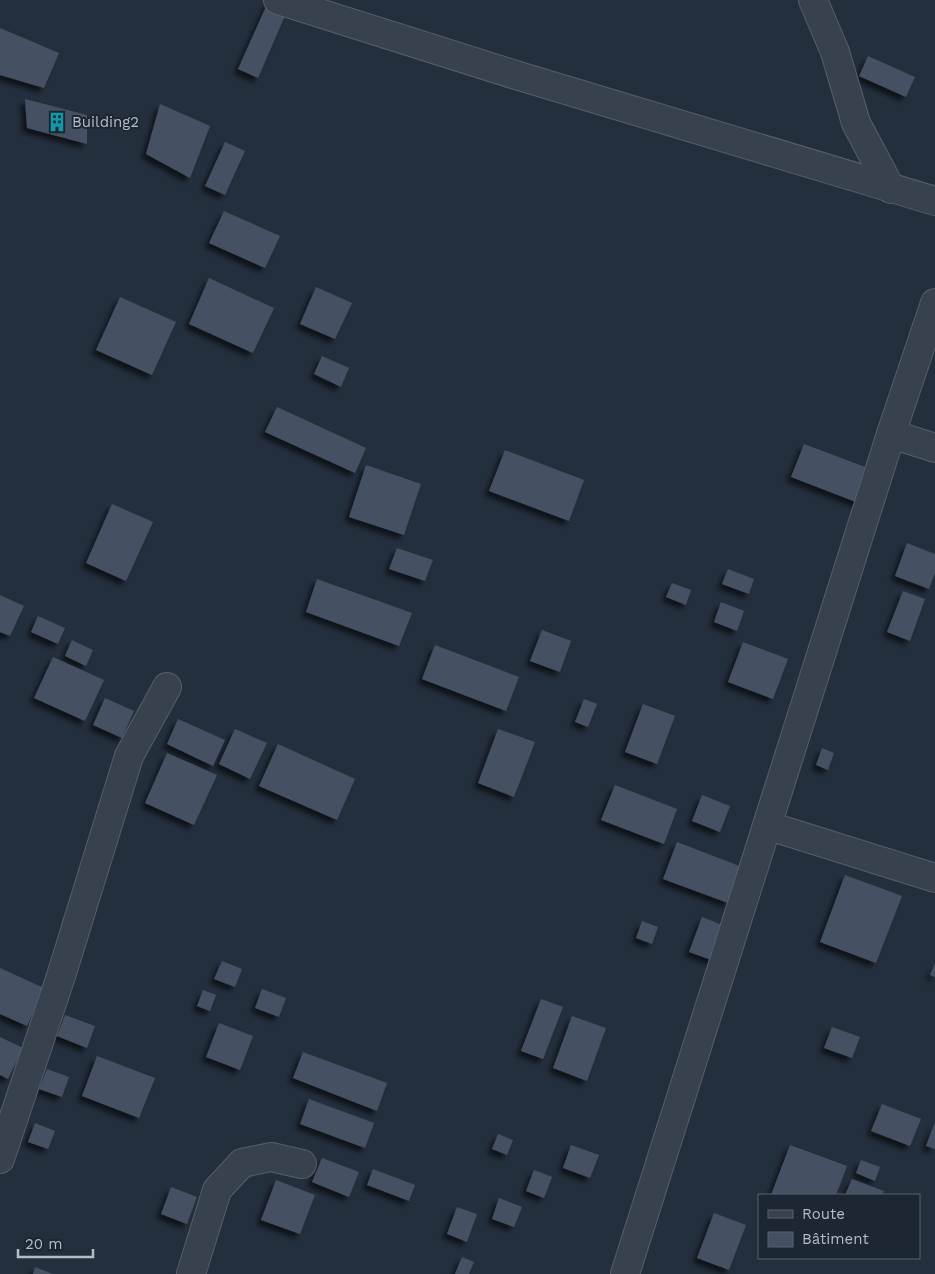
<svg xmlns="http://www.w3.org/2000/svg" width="935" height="1274" viewBox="0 0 935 1274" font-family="'Work Sans',sans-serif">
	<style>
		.building { fill: #455162; filter: url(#shadow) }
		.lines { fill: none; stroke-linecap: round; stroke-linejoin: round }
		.minor-casing { stroke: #565f6c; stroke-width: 30 }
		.minor { stroke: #38414e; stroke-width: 28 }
		.labels { text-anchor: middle; stroke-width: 4; stroke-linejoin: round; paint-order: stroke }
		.poi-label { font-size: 15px; fill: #b4bcc9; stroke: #1d2633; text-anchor: start }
	</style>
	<defs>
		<filter id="shadow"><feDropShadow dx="-4.5" dy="4.5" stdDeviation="2.5" flood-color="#0009"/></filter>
	</defs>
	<rect width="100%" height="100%" fill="#242f3e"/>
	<g class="building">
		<path d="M 268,2 L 287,11 L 258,78 L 238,69 Z"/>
		<path d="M 0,28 L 59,53 L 44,88 L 0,75 Z"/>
		<path d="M 868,56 L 915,77 L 906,97 L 859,76 Z"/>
		<path d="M 25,99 L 87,115 L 87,144 L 27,128 Z"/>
		<path d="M 160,104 L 210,126 L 190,178 L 146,154 Z"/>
		<path d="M 225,142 L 245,151 L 225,195 L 205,186 Z"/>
		<path d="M 224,211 L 280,236 L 265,268 L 209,243 Z"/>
		<path d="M 209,278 L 274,308 L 253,353 L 189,324 Z"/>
		<path d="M 316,287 L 352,303 L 335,339 L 300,324 Z"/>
		<path d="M 120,297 L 176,322 L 152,375 L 96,350 Z"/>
		<path d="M 322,356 L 349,368 L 341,387 L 314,374 Z"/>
		<path d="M 277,407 L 366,448 L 355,473 L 265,432 Z"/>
		<path d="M 804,444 L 873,470 L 861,504 L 791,477 Z"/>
		<path d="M 505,450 L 584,480 L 569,521 L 489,491 Z"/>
		<path d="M 366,465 L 421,484 L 404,535 L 349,517 Z"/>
		<path d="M 112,504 L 153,522 L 126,581 L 86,563 Z"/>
		<path d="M 907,543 L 935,554 L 935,573 L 929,589 L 895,576 Z"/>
		<path d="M 397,548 L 433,560 L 425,581 L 389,569 Z"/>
		<path d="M 728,569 L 754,579 L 749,594 L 722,584 Z"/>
		<path d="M 317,579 L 412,613 L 399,646 L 306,612 Z"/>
		<path d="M 672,583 L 691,590 L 686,605 L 666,597 Z"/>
		<path d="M 903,591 L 925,599 L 910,641 L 887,632 Z"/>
		<path d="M 0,595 L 24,606 L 10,636 L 0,632 Z"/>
		<path d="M 721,602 L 744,611 L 737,631 L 714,622 Z"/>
		<path d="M 38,616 L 65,628 L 58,644 L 31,632 Z"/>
		<path d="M 542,630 L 571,641 L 560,672 L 530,661 Z"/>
		<path d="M 72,640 L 93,650 L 86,666 L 65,656 Z"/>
		<path d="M 743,642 L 788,659 L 773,699 L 728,682 Z"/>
		<path d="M 435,645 L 519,677 L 506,711 L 422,679 Z"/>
		<path d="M 53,657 L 104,680 L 85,721 L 34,698 Z"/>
		<path d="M 105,698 L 134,711 L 122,738 L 93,725 Z"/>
		<path d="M 584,699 L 597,704 L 588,727 L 575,722 Z"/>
		<path d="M 643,704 L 675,716 L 657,764 L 625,752 Z"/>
		<path d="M 178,719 L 225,740 L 213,766 L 167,744 Z"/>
		<path d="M 235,729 L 267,743 L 250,779 L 219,764 Z"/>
		<path d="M 498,729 L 535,742 L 514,797 L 478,783 Z"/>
		<path d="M 278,744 L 355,779 L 337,820 L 259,786 Z"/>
		<path d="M 822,748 L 834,753 L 828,770 L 816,765 Z"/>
		<path d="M 167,753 L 217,775 L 194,825 L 145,803 Z"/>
		<path d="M 615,785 L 677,809 L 664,844 L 601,820 Z"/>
		<path d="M 702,795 L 730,806 L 720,832 L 692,821 Z"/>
		<path d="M 677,842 L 742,867 L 728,903 L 663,879 Z"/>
		<path d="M 845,875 L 902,896 L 876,963 L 820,942 Z"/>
		<path d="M 702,917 L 730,928 L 717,962 L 689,952 Z"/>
		<path d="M 642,921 L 658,927 L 652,944 L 636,938 Z"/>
		<path d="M 222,961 L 242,969 L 235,987 L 214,979 Z"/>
		<path d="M 935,963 L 935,977 L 930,975 Z"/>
		<path d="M 0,968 L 44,988 L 27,1026 L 0,1014 Z"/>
		<path d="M 262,989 L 286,998 L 279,1017 L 255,1008 Z"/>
		<path d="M 203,990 L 216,995 L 210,1011 L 197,1006 Z"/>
		<path d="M 541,999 L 563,1007 L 543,1059 L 521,1051 Z"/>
		<path d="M 65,1015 L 95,1026 L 87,1048 L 57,1036 Z"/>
		<path d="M 572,1016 L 606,1028 L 587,1081 L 553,1068 Z"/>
		<path d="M 219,1023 L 253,1036 L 240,1070 L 206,1057 Z"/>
		<path d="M 832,1027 L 860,1037 L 852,1058 L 824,1048 Z"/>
		<path d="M 0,1037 L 23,1048 L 8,1079 L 0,1075 Z"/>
		<path d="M 303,1052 L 387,1083 L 377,1111 L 293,1078 Z"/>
		<path d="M 97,1056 L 155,1078 L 139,1118 L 82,1096 Z"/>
		<path d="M 47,1069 L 69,1077 L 62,1097 L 39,1089 Z"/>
		<path d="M 309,1099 L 374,1123 L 365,1148 L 300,1124 Z"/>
		<path d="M 882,1104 L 921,1119 L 910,1146 L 871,1131 Z"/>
		<path d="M 935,1122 L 935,1149 L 926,1146 Z"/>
		<path d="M 35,1123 L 55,1131 L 48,1149 L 28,1142 Z"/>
		<path d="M 498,1134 L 513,1140 L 507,1155 L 492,1149 Z"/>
		<path d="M 571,1145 L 599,1155 L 590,1178 L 563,1168 Z"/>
		<path d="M 790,1145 L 847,1166 L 836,1195 L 771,1195 Z"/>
		<path d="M 322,1158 L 359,1172 L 349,1197 L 312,1182 Z"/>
		<path d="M 861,1160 L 880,1167 L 875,1181 L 856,1173 Z"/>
		<path d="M 373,1169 L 415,1185 L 409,1201 L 367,1185 Z"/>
		<path d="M 534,1170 L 552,1177 L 544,1198 L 526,1191 Z"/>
		<path d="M 852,1179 L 884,1191 L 882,1195 L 845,1195 Z"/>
		<path d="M 276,1180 L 315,1195 L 300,1234 L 261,1220 Z"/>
		<path d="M 171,1187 L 197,1197 L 187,1224 L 161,1214 Z"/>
		<path d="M 499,1198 L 522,1207 L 514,1227 L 492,1219 Z"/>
		<path d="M 457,1207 L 477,1214 L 467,1242 L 447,1234 Z"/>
		<path d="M 714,1213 L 746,1225 L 729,1270 L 697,1258 Z"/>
		<path d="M 462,1257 L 474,1262 L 469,1274 L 455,1274 Z"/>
		<path d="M 35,1267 L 53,1274 L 33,1274 Z"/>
	</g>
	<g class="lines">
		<defs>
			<g id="minor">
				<path d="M 278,0 L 519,76 L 935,201"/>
				<path d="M 813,0 L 835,52 L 856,123 L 891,189"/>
				<path d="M 891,434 L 935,448"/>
				<path d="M 769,826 L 935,878"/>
				<path d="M 0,1159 L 61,976 L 129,756 L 167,687"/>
				<path d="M 191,1274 L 217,1190 L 242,1163 L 271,1157 L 302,1164"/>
				<path d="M 625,1274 L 891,434 L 935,303"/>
			</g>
		</defs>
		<use href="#minor" class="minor-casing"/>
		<use href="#minor" class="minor"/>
	</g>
	<defs>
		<symbol id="building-bare" viewBox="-9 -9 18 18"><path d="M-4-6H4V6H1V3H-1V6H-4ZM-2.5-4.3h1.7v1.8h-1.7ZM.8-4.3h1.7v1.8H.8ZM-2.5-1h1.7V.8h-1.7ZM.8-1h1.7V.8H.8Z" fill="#0f9aa8" stroke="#1d2633" stroke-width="2.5" paint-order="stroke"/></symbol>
	</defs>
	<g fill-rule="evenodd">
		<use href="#building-bare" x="43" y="108" width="28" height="28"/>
	</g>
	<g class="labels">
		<g class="poi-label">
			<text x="72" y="127">Building2</text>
		</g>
	</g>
	<rect x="758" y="1194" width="162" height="65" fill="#1d2633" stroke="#59626f"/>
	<rect x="768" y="1210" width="25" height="8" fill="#38414e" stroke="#59626f"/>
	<text x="802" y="1219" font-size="15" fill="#b4bcc9">Route</text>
	<rect x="768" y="1232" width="25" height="15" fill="#455162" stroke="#59626f"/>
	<text x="802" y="1244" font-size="15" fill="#b4bcc9">Bâtiment</text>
	<path d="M18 1249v8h75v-8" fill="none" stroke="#b4bcc9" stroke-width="2.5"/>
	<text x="25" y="1249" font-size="15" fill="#b4bcc9" stroke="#1d2633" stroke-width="4" paint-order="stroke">20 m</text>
</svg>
